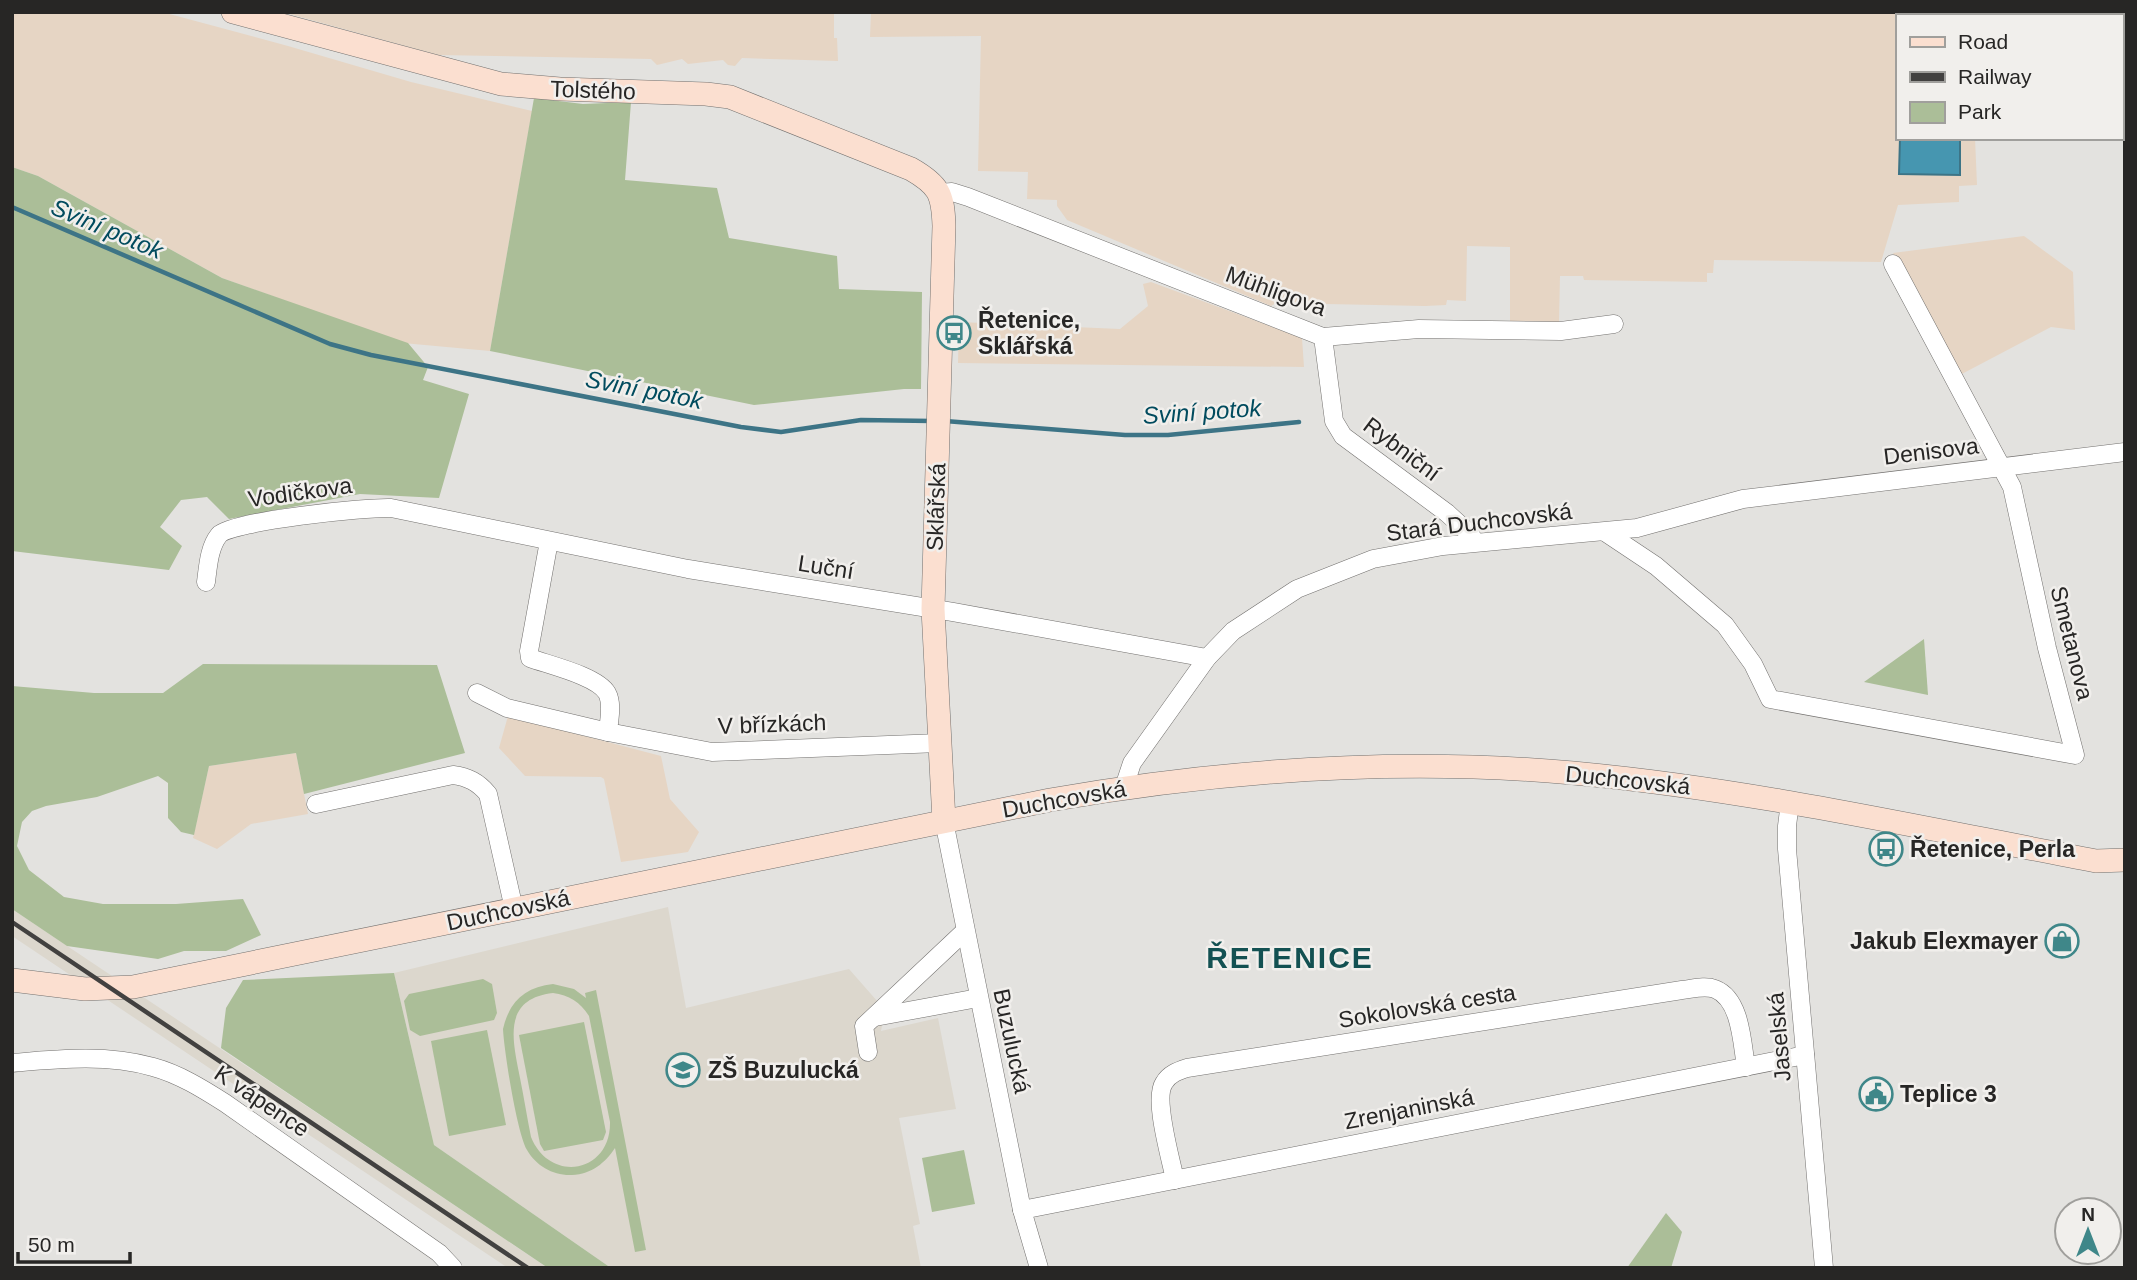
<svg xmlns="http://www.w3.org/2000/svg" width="2137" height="1280" viewBox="0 0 2137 1280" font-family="Helvetica,sans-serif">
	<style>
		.industrial { fill: #e6d5c4 }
		.built { fill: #dcd7cd }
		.green { fill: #abbe98; fill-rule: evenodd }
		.water { fill: #4696b0; stroke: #3d7486; stroke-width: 2 }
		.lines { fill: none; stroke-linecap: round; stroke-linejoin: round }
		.stream { stroke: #3d7486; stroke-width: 4.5 }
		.street-casing { stroke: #73716f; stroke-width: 19 }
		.secondary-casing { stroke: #73716f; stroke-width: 24 }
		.street { stroke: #fff; stroke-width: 18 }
		.secondary { stroke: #fbdfd0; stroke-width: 23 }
		.rail { stroke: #424140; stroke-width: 4.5 }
		.labels { text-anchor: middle; stroke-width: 5; stroke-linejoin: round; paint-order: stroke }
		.street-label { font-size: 23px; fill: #272625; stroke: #f1efec }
		.poi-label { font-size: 23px; font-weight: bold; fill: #272625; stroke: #f1efec; text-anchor: start }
		.water-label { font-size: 24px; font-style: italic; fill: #014b5e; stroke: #f1efec }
		.district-label { font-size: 30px; font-weight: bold; letter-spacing: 2px; fill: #135152; stroke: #f1efec }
	</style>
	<rect width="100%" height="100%" fill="#e3e2df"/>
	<g class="industrial">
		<path d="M 12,12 L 162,12 L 288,46 L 411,82 L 532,111 L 490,351 L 403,343 L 222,278 L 38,176 L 12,167 Z"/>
		<path d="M 282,12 L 834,12 L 834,38 L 837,38 L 838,61 L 742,58 L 735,66 L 728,65 L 723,60 L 688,64 L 682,59 L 657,65 L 651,59 L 438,55 Z"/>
		<path d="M 871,12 L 1970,12 L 1970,16 L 1897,16 L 1897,138 L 1975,138 L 1977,185 L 1959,186 L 1959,202 L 1898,205 L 1881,262 L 1714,260 L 1713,273 L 1707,273 L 1707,282 L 1584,280 L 1583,276 L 1560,276 L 1559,322 L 1510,324 L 1510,247 L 1467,246 L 1466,301 L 1447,300 L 1446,305 L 1425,306 L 1276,303 L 1271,306 L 1067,220 L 1057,206 L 1057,200 L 1027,199 L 1028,172 L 978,171 L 981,36 L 870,37 Z"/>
		<path d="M 2024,236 L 2073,272 L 2075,330 L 2051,327 L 1958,376 L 1893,253 Z"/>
		<path d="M 1151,282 L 1302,338 L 1304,367 L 958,363 L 959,322 L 1120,329 L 1148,306 L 1143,284 Z"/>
		<path d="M 508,716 L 661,756 L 670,799 L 699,832 L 688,852 L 621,862 L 604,779 L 601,777 L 525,776 L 499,748 Z"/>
		<path d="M 296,753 L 308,814 L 251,824 L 217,849 L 193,838 L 209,766 Z"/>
	</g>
	<g class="built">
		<path d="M 668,907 L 686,1008 L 849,969 L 885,1010 L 881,1031 L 938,1018 L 956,1109 L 899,1118 L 920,1224 L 913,1226 L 921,1268 L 611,1268 L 434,1145 L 394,973 Z"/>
		<path d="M 12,909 L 548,1268 L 508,1268 L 12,936 Z"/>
	</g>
	<g class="green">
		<path d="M 534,98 L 583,104 L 631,102 L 625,180 L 717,188 L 729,238 L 837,256 L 839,289 L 922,292 L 921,389 L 904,389 L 754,405 L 490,351 Z"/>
		<path d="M 12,167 L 38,176 L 222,278 L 408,343 L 428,367 L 423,380 L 469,394 L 439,498 L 360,494 L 229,519 L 207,497 L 181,500 L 160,527 L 182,546 L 169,570 L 12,551 Z"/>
		<path d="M 1924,639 L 1928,695 L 1864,682 Z"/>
		<path d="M 203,664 L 437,665 L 465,753 L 304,794 L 296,753 L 209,766 L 194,835 L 181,832 L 168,818 L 168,783 L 158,776 L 97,797 L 46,806 L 32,811 L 22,822 L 17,846 L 29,870 L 64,897 L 103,904 L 176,904 L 243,899 L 261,935 L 226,951 L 184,951 L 158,959 L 67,946 L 12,909 L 12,686 L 94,693 L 163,693 Z"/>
		<path d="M 394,973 L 434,1145 L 611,1268 L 548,1268 L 221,1048 L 226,1008 L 243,980 Z"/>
		<path d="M 483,979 L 492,984 L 497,1013 L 494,1020 L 420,1036 L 410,1030 L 404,1001 L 409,994 Z"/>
		<path d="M 553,984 L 574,989 L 586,998 L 585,993 L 596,990 L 646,1250 L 635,1252 L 615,1148 C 605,1163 592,1174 572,1175 C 554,1176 536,1166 527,1150 C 517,1133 504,1051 503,1029 C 509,1002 525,987 553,984 ZM 553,993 C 569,995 580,1002 589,1016 L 610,1122 C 611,1173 550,1184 531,1137 C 527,1117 524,1098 520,1078 C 513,1042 501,999 553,993 Z"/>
		<path d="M 584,1022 L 606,1132 L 603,1140 L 544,1151 L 540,1144 L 519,1035 Z"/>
		<path d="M 487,1030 L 506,1125 L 449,1136 L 431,1041 Z"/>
		<path d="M 964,1150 L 975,1204 L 932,1212 L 922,1158 Z"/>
		<path d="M 1666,1213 L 1682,1232 L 1671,1268 L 1627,1268 Z"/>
	</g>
	<path class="water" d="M 1900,138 L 1960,138 L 1960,175 L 1899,174 Z"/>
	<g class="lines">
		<g class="stream">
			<path d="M 12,207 L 330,344 L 371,355 L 741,427 L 781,432 L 861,420 L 932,421"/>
			<path d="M 945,421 L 1125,435 L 1168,435 L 1299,422"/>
		</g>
		<defs>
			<g id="street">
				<path d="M 940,193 L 952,192 L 968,197 L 1323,337 L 1419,329 L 1561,331 L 1614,324"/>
				<path d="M 1323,337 L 1334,421 L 1343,436 L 1447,513 L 1470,534 L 1475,542"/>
				<path d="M 1605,532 L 1656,566 L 1725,625 L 1753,664 L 1770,699 L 2075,755 L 2047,648 L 2012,487 L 1893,264"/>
				<path d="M 549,541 L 529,651 L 530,658 C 549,665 597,676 607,693 C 613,704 609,720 608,732 L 712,752 L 939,743"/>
				<path d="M 206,582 C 208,567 209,547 219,535 C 231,521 367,507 391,508 L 688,569 L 953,612 L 1207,658"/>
				<path d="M 477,693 L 507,708 L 608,732"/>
				<path d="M 1124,787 L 1132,763 L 1207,658 L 1233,631 L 1297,589 L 1373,559 L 1443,546 L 1637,528 L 1743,499 L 2125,452"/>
				<path d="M 1790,802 L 1787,826 L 1787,849 L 1824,1268"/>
				<path d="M 316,804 L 453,775 C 468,777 478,782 488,794 L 514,909"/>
				<path d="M 944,821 L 1022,1210 L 1039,1268"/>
				<path d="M 875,1017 L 978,998"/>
				<path d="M 868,1052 L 864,1026 L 965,931"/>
				<path d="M 12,1063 C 59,1059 106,1054 153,1067 C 179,1074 203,1089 225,1103 L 439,1253 L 453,1268"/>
				<path d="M 1175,1180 C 1171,1159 1153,1099 1164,1083 C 1169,1074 1178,1071 1187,1068 L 1682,990 C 1692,989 1705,985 1715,989 C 1741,999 1742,1043 1746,1067"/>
				<path d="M 1022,1210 L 1805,1055"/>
			</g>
			<g id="secondary">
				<path d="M 233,12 L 501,84 L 560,89 L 706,94 L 730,97 L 911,169 C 939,185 943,194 944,226 L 933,609 L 944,821"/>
				<path d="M 12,980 L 85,989 L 133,987 L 1050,800 C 1223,770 1398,757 1573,773 C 1749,789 1922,828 2096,861 L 2125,860"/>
			</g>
		</defs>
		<use href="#street" class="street-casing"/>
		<use href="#secondary" class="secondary-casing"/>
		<use href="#street" class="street"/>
		<use href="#secondary" class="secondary"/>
		<path class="rail" d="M 12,922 L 528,1268"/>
	</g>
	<defs>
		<symbol id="bus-ring" viewBox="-11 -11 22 22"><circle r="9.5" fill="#f1efec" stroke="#3f8789" stroke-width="1.5"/><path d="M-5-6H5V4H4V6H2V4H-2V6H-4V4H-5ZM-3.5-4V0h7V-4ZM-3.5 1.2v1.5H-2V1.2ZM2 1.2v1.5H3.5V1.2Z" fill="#3f8789"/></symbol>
		<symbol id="shop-ring" viewBox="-11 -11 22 22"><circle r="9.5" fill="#f1efec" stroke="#3f8789" stroke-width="1.5"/><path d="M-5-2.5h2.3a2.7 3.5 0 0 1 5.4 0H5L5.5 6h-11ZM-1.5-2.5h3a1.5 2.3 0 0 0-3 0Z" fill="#3f8789"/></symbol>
		<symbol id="school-ring" viewBox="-11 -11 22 22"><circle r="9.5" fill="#f1efec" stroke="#3f8789" stroke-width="1.5"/><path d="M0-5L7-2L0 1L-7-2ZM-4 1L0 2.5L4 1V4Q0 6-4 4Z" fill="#3f8789"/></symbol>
		<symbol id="civic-ring" viewBox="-11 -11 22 22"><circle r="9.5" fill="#f1efec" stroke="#3f8789" stroke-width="1.5"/><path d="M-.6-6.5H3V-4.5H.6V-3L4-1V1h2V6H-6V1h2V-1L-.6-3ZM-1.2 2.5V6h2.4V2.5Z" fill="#3f8789"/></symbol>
	</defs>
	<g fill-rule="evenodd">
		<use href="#bus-ring" x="935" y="314" width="38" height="38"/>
		<use href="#bus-ring" x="1867" y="830" width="38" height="38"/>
		<use href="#shop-ring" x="2043" y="922" width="38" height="38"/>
		<use href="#school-ring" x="664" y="1051" width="38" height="38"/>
		<use href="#civic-ring" x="1857" y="1075" width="38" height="38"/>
	</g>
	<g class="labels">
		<g class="street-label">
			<text transform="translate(593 90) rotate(2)" y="8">Tolstého</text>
			<text transform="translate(1276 291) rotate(20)" y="8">Mühligova</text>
			<text transform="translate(1402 449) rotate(37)" y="8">Rybniční</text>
			<text transform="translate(1931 451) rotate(-7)" y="8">Denisova</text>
			<text transform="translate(300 492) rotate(-8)" y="8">Vodičkova</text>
			<text transform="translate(936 507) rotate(-88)" y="8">Sklářská</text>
			<text transform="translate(1479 522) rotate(-7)" y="8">Stará Duchcovská</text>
			<text transform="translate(826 567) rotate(9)" y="8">Luční</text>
			<text transform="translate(2072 643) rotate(76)" y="8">Smetanova</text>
			<text transform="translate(772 724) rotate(-2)" y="8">V břízkách</text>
			<text transform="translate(1628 780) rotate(6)" y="8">Duchcovská</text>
			<text transform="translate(1064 799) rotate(-10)" y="8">Duchcovská</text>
			<text transform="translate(508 910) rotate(-12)" y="8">Duchcovská</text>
			<text transform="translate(1427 1006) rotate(-9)" y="8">Sokolovská cesta</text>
			<text transform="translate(1779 1037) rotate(-95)" y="8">Jaselská</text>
			<text transform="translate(1012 1041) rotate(78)" y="8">Buzulucká</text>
			<text transform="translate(262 1101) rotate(34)" y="8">K vápence</text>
			<text transform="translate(1409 1109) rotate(-11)" y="8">Zrenjaninská</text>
		</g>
		<g class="poi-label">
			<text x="978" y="328">Řetenice,<tspan x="978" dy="26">Sklářská</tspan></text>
			<text x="1910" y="857">Řetenice, Perla</text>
			<text x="2038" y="949" text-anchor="end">Jakub Elexmayer</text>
			<text x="708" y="1078">ZŠ Buzulucká</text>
			<text x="1900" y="1102">Teplice 3</text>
		</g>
		<g class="water-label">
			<text transform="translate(107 229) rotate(23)" y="8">Sviní potok</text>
			<text transform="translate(644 390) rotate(11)" y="8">Sviní potok</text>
			<text transform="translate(1202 412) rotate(-4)" y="8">Sviní potok</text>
		</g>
		<g class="district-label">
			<text x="1290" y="968">ŘETENICE</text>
		</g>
	</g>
	<rect width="2137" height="1280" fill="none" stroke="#272625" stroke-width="28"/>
	<rect x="1896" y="14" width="228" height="126" fill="#f1efec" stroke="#a09f9c" stroke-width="2"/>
	<rect x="1910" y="37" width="35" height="10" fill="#fbdfd0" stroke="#a09f9c" stroke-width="2"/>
	<text x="1958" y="49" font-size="21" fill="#272625">Road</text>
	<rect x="1910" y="72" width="35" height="10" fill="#424140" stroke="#a09f9c" stroke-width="2"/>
	<text x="1958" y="84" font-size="21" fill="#272625">Railway</text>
	<rect x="1910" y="102" width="35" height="21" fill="#abbe98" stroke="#a09f9c" stroke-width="2"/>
	<text x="1958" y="119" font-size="21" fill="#272625">Park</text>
	<g transform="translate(2088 1231)"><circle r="33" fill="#f1efec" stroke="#a09f9c" stroke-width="2"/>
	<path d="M0-5L12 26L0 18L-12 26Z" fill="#3f8789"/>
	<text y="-10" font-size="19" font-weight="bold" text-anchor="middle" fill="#272625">N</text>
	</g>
	<path d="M18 1252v10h112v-10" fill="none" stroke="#272625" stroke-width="3.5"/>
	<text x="28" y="1252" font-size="21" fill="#272625" stroke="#f1efec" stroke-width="5" paint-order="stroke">50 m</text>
</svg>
